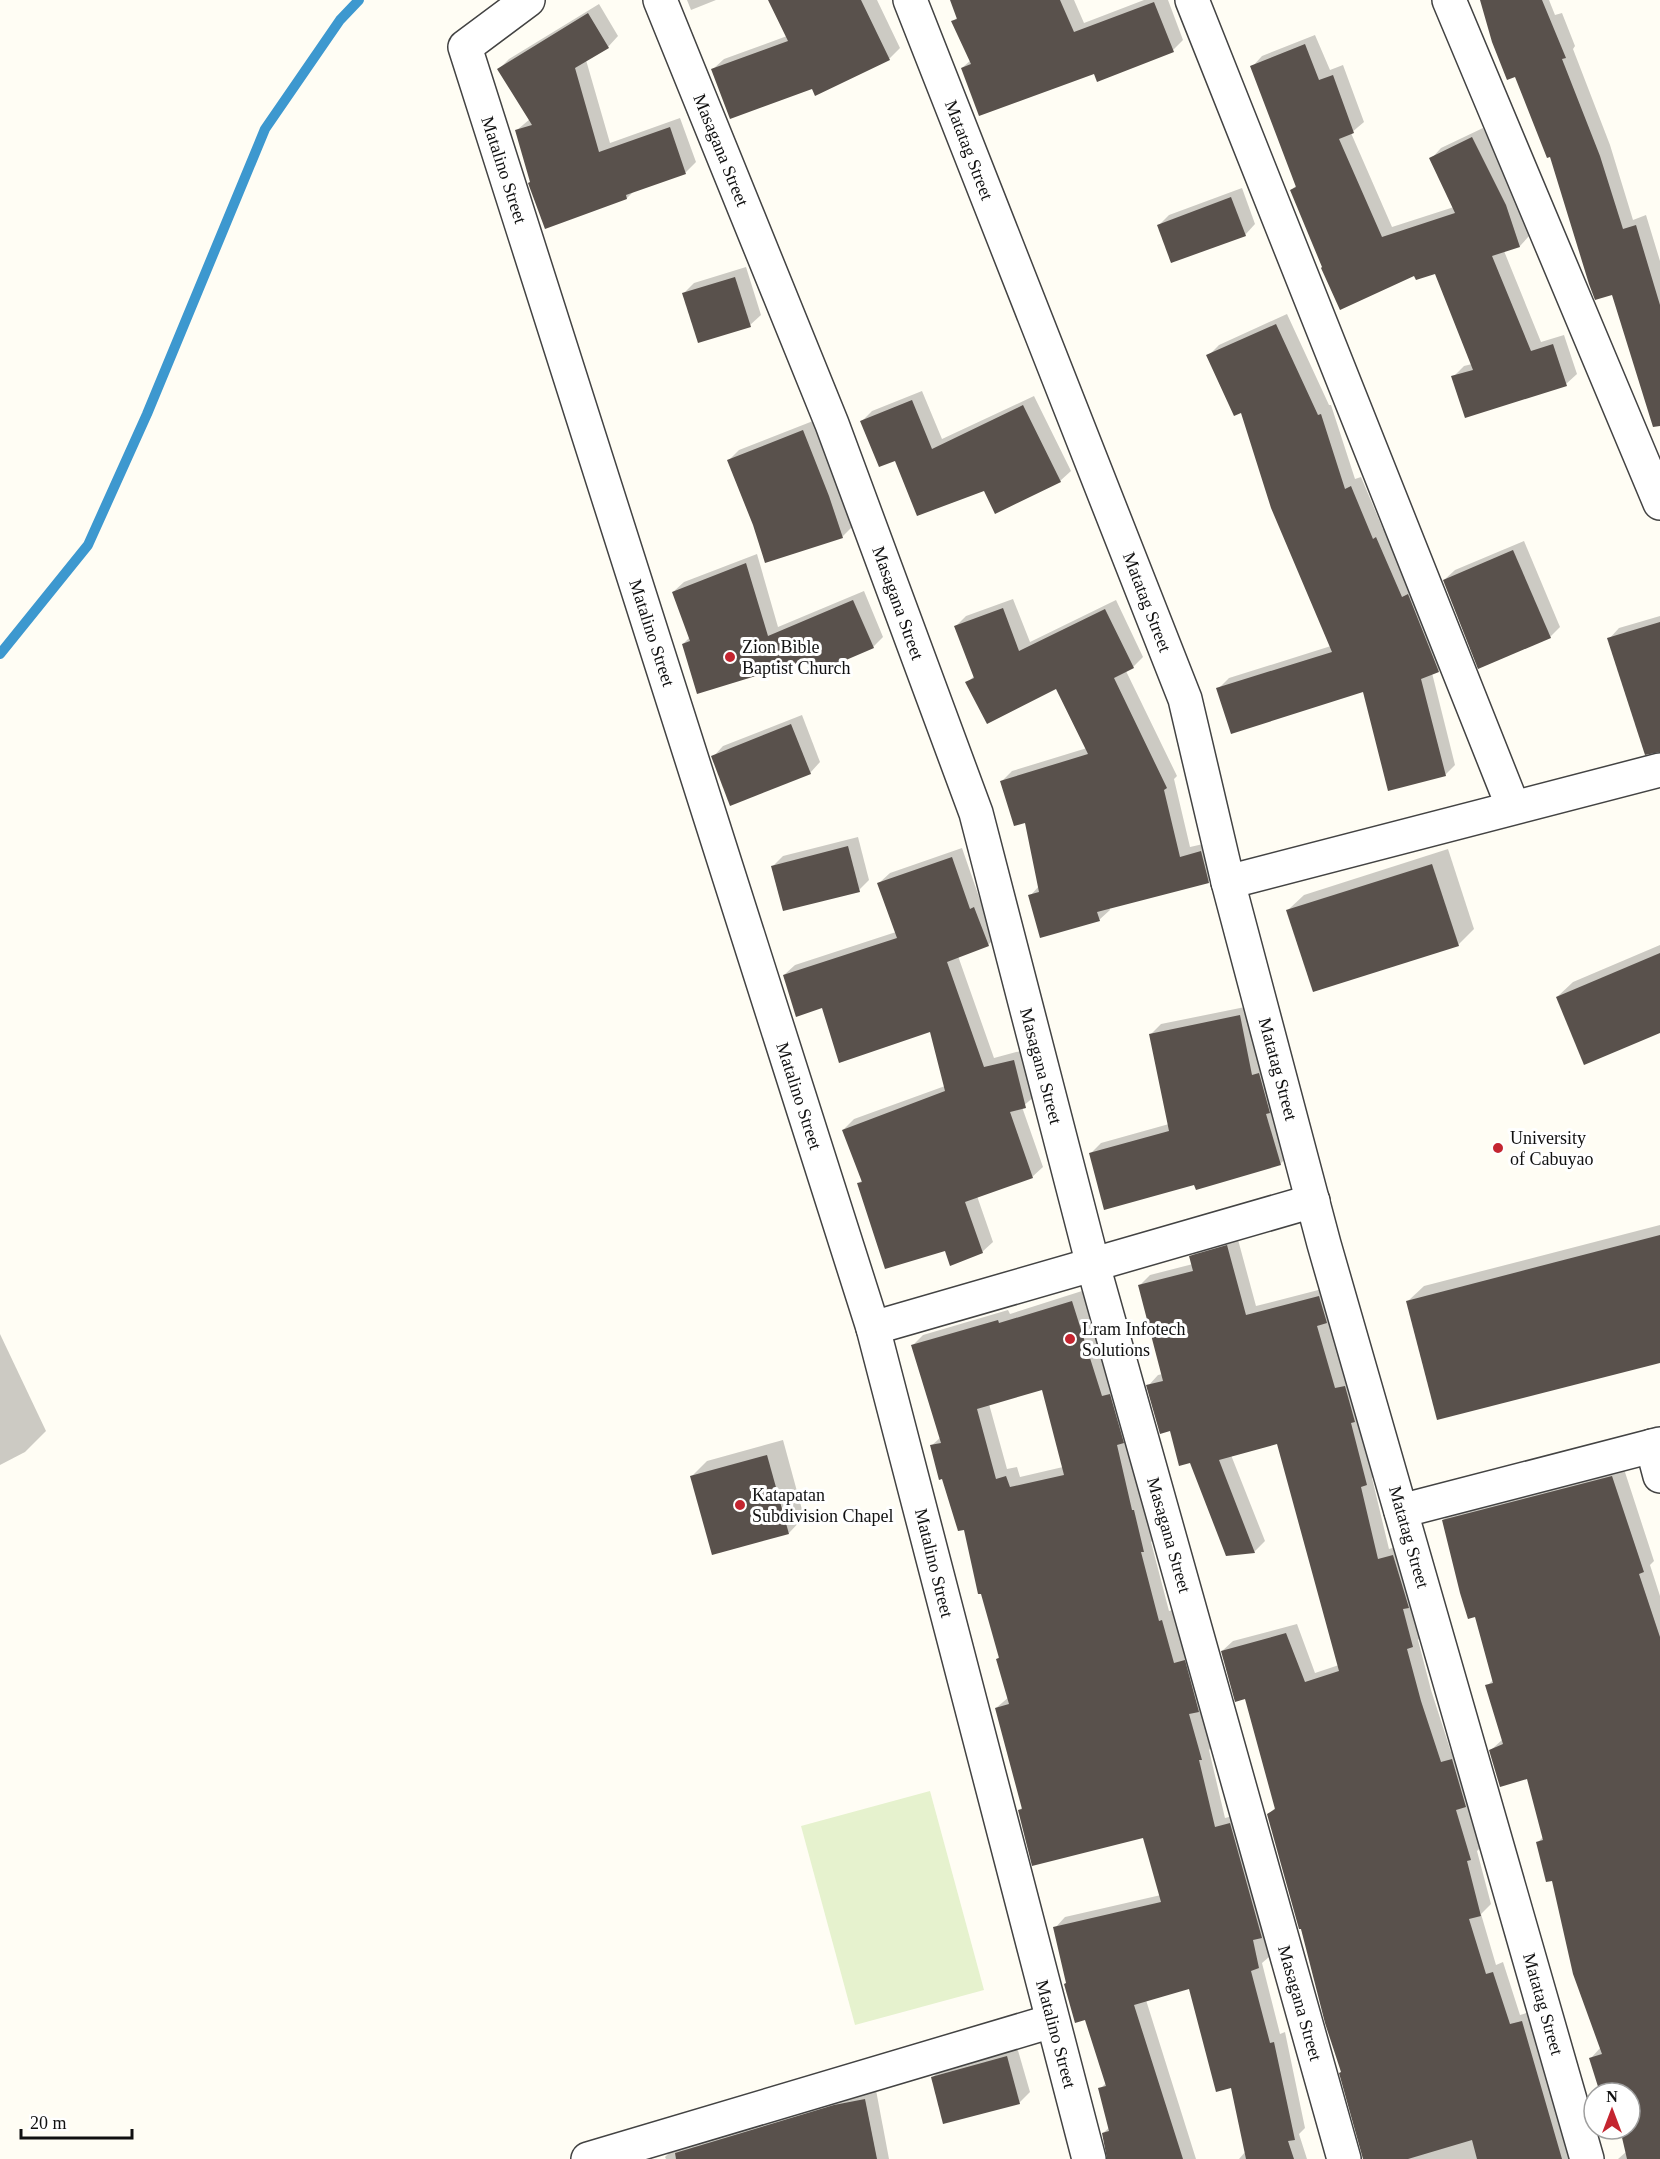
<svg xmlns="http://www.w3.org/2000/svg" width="1660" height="2159" viewBox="0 0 1660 2159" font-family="Georgia,serif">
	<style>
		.pitch { fill: #e6f2ce }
		.shadow { fill: #0003; fill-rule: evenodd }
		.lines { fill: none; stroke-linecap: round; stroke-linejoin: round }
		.stream { stroke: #3d98cf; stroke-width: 10 }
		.building { fill: #59514c; fill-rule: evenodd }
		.minor-casing { stroke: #434343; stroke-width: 36 }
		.minor { stroke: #fff; stroke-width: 33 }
		.poi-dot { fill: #c42530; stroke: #fff; stroke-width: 2 }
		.labels { text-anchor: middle; stroke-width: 6; stroke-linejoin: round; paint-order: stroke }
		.street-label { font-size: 18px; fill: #101010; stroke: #fff }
		.poi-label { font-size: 18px; fill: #101010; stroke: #fff; text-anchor: start }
	</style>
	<rect width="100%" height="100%" fill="#fffdf4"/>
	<path class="pitch" d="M 930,1791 L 984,1990 L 855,2025 L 801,1826 Z"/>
	<g class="shadow">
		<path d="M 687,0 L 716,0 L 691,10 Z"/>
		<path d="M 840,0 L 877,0 L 900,48 L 890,58 L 816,94 L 812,87 L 713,69 L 724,59 L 787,36 Z"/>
		<path d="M 951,0 L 1074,0 L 1084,23 L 1144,0 L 1168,0 L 1183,40 L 1173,50 L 1095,72 L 962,68 L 971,60 L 953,21 L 958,17 Z"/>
		<path d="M 1481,0 L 1549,0 L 1555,15 L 1562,13 L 1575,46 L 1573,49 L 1610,145 L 1633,220 L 1646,215 L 1660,261 L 1660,420 L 1613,293 Z"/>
		<path d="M 599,4 L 618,36 L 608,47 L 586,60 L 610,143 L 680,118 L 696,162 L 686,172 L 634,191 L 627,198 L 531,182 L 517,130 L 530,119 L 499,69 L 509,59 Z"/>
		<path d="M 1315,35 L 1330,70 L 1343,65 L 1364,122 L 1351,133 L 1392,227 L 1454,207 L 1431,159 L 1441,148 L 1483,128 L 1516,194 L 1530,235 L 1520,246 L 1504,251 L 1541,342 L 1564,335 L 1577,374 L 1566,384 L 1466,416 L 1453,377 L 1464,366 L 1472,364 L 1436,272 L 1415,274 L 1324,267 L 1291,190 L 1297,185 L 1252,67 L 1262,56 Z"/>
		<path d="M 1242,188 L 1255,224 L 1245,235 L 1159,225 L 1169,215 Z"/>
		<path d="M 746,267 L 761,315 L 750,325 L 683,294 L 694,283 Z"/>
		<path d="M 1287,314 L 1329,405 L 1331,405 L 1355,479 L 1361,477 L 1383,529 L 1386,528 L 1449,661 L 1438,671 L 1432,673 L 1455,765 L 1445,775 L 1364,690 L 1218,689 L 1229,678 L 1331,646 L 1242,411 L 1208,356 L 1219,345 Z"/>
		<path d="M 922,391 L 942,439 L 1034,396 L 1071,471 L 1060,481 L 984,489 L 896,459 L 862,421 L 872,411 Z"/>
		<path d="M 813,421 L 852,527 L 842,537 L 754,524 L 729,460 L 739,450 Z"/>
		<path d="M 1524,541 L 1560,627 L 1550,637 L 1444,580 L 1455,570 Z"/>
		<path d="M 757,554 L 778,627 L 864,591 L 883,637 L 873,647 L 806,660 L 683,644 L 690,637 L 673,592 L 684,582 Z"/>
		<path d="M 1013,599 L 1030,642 L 1116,600 L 1143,657 L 1133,667 L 1126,671 L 1177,776 L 1174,779 L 1190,847 L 1212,842 L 1219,871 L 1208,882 L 1109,907 L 1110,910 L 1099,920 L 1030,896 L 1039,886 L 1026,821 L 1002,781 L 1012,771 L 1087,748 L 1057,687 L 967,683 L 974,676 L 956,626 L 966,616 Z"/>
		<path d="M 1660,616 L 1660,736 L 1609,639 L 1619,628 Z"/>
		<path d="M 802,715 L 820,762 L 810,773 L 713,757 L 723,746 Z"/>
		<path d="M 858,837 L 869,880 L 859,890 L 773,866 L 783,856 Z"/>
		<path d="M 962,848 L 980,900 L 985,898 L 999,934 L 988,945 L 958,956 L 994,1058 L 1024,1050 L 1035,1096 L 1022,1107 L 1043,1167 L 1032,1177 L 977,1196 L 993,1242 L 982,1252 L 946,1249 L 858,1184 L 863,1179 L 843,1130 L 854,1119 L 945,1086 L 931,1030 L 823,1006 L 784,975 L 795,965 L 896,932 L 879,883 L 890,873 Z"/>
		<path d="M 1448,849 L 1474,929 L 1458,945 L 1288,910 L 1304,895 Z"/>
		<path d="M 1660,945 L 1660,1031 L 1557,997 L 1573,982 Z"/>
		<path d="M 1250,1006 L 1290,1154 L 1280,1164 L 1195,1183 L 1090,1154 L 1101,1143 L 1169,1124 L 1150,1035 L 1161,1024 Z"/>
		<path d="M 1660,1225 L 1660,1361 L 1408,1301 L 1424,1286 Z"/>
		<path d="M 1237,1236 L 1256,1306 L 1330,1287 L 1337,1312 L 1328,1320 L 1377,1473 L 1372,1478 L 1389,1549 L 1403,1545 L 1422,1636 L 1418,1640 L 1431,1690 L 1451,1752 L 1463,1749 L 1476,1796 L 1467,1804 L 1480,1848 L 1477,1851 L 1491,1904 L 1481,1914 L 1496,1965 L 1503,1962 L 1520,2015 L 1533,2011 L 1574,2159 L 1365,2159 L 1343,2072 L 1268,1815 L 1276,1807 L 1246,1697 L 1222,1651 L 1233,1641 L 1297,1624 L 1315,1673 L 1339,1665 L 1278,1442 L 1231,1455 L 1265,1541 L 1254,1552 L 1191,1461 L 1148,1386 L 1158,1375 L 1163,1374 L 1140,1285 L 1150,1275 L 1193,1264 L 1191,1257 L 1201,1246 Z"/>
		<path d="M 1082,1291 L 1128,1437 L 1142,1501 L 1144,1500 L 1154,1540 L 1151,1542 L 1169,1611 L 1173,1610 L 1185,1654 L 1195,1651 L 1209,1700 L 1200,1709 L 1211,1748 L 1209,1750 L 1225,1818 L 1241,1814 L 1269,1957 L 1262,1963 L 1280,2034 L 1285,2032 L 1305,2128 L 1299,2134 L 1307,2159 L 1239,2159 L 1246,2151 L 1232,2086 L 1190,1987 L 1146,2000 L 1196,2159 L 1109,2159 L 1103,2133 L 1110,2127 L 1100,2089 L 1106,2083 L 1086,2018 L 1067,1983 L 1055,1928 L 1065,1917 L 1161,1895 L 1144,1836 L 1019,1810 L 1023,1807 L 996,1708 L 1009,1697 L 997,1659 L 1000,1656 L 965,1528 L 931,1446 L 941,1437 L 913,1345 L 923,1335 L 1008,1310 L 1010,1314 ZM 1043,1388 L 1063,1467 L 1020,1477 L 1017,1467 L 1007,1469 L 989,1404 Z"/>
		<path d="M 0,1334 L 46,1431 L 25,1452 L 0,1465 Z"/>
		<path d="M 783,1440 L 804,1517 L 789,1533 L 692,1476 L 707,1461 Z"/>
		<path d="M 1623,1466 L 1654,1561 L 1650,1565 L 1660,1596 L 1660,2159 L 1618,2159 L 1626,2152 L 1621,2129 L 1630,2129 L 1630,2093 L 1602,2093 L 1591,2058 L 1601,2047 L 1553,1879 L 1538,1842 L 1544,1836 L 1528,1777 L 1491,1750 L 1503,1739 L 1487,1686 L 1493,1680 L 1476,1615 L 1443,1520 L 1454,1510 Z"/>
		<path d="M 1017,2047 L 1030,2092 L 1019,2103 L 933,2077 L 943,2067 Z"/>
		<path d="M 876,2090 L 889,2159 L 666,2159 L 665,2157 L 676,2146 Z"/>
	</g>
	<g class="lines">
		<path class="stream" d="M 0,654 L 88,545 L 147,414 L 265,129 L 340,20 L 359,0"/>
	</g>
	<g class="building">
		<path d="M 768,0 L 861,0 L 890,60 L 815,96 L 812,89 L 730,119 L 711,69 L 788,41 Z"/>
		<path d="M 950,0 L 1060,0 L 1074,32 L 1154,2 L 1174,52 L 1097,82 L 1094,74 L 979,116 L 961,68 L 971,64 L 951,21 L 957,19 Z"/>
		<path d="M 1480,0 L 1542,0 L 1566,58 L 1562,59 L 1600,156 L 1623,229 L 1636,225 L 1660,305 L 1660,426 L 1653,427 L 1612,295 L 1595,300 L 1589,284 L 1550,157 L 1547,158 L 1515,77 L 1507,80 L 1492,42 Z"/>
		<path d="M 588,13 L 609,48 L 575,68 L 599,152 L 670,127 L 686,174 L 626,195 L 627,199 L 545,229 L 528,183 L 530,182 L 515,130 L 532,125 L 497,69 Z"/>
		<path d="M 1305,44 L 1319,80 L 1333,75 L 1354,133 L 1339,139 L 1382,237 L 1455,213 L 1429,158 L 1472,137 L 1506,205 L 1520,247 L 1492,256 L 1531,351 L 1553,344 L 1567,386 L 1465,418 L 1451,376 L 1473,370 L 1435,274 L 1416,280 L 1414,276 L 1340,310 L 1321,268 L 1322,267 L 1290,190 L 1296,187 L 1250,66 Z"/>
		<path d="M 1231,197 L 1246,236 L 1171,263 L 1157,225 Z"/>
		<path d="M 735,277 L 751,327 L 698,343 L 682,293 Z"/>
		<path d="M 1276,324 L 1318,415 L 1321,414 L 1345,489 L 1351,486 L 1373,539 L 1376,537 L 1402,597 L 1408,594 L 1439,672 L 1421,679 L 1446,776 L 1388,791 L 1363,692 L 1231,734 L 1216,688 L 1332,652 L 1271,508 L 1241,413 L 1234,416 L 1206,355 Z"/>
		<path d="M 912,400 L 932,449 L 1023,405 L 1061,482 L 995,514 L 984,491 L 917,516 L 895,461 L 879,467 L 860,421 Z"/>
		<path d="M 803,430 L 829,496 L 843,538 L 765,563 L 753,525 L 727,460 Z"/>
		<path d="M 1513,550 L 1551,638 L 1478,669 L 1443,580 Z"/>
		<path d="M 746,563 L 768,636 L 853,600 L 874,648 L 811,675 L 805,661 L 697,694 L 682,644 L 690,641 L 672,592 Z"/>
		<path d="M 1003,608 L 1019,651 L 1105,609 L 1134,668 L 1114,678 L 1167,788 L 1164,790 L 1180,857 L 1201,851 L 1209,883 L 1097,912 L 1100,921 L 1040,938 L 1028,895 L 1039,892 L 1025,823 L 1014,826 L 1000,781 L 1088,754 L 1056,689 L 987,724 L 965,682 L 974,678 L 954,626 Z"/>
		<path d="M 1660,622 L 1660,752 L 1645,755 L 1607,638 Z"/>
		<path d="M 791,724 L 811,774 L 730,806 L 711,756 Z"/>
		<path d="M 848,846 L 860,892 L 783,911 L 771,866 Z"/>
		<path d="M 952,857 L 970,909 L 974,907 L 989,946 L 947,962 L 984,1067 L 1014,1060 L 1026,1108 L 1010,1112 L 1033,1178 L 965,1202 L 983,1253 L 950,1266 L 945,1251 L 885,1269 L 857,1183 L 862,1182 L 842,1130 L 945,1091 L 930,1032 L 839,1063 L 822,1008 L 796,1017 L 783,975 L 897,938 L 877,883 Z"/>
		<path d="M 1432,864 L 1459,946 L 1313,992 L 1286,910 Z"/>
		<path d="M 1660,953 L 1660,1033 L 1584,1065 L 1556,997 Z"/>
		<path d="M 1240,1015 L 1252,1075 L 1259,1073 L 1270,1113 L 1266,1114 L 1281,1165 L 1196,1190 L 1194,1185 L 1104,1210 L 1089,1153 L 1169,1131 L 1149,1034 Z"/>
		<path d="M 1660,1235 L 1660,1363 L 1437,1420 L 1406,1301 Z"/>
		<path d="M 1227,1245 L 1246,1315 L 1319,1296 L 1327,1323 L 1317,1326 L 1335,1388 L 1345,1386 L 1355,1422 L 1351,1423 L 1367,1485 L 1361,1487 L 1378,1559 L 1393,1555 L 1409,1608 L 1403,1609 L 1413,1647 L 1407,1649 L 1421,1701 L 1441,1762 L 1452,1759 L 1466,1807 L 1456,1810 L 1471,1860 L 1467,1861 L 1481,1916 L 1469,1919 L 1486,1974 L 1493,1972 L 1510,2024 L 1522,2021 L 1562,2159 L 1477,2159 L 1472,2140 L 1408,2159 L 1363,2159 L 1339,2073 L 1341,2072 L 1325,2023 L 1301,1929 L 1299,1929 L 1267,1814 L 1275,1809 L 1245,1699 L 1235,1702 L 1221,1651 L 1286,1633 L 1305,1682 L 1339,1671 L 1277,1444 L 1219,1460 L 1255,1553 L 1226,1556 L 1190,1463 L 1179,1466 L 1170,1431 L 1160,1434 L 1146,1385 L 1163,1381 L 1138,1285 L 1193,1271 L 1189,1256 Z"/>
		<path d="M 1072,1301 L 1102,1396 L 1110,1394 L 1124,1443 L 1117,1445 L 1132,1510 L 1134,1510 L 1144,1552 L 1141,1552 L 1159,1621 L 1162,1620 L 1174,1663 L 1185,1660 L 1199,1712 L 1189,1714 L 1202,1760 L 1199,1760 L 1215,1827 L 1230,1823 L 1262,1938 L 1253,1940 L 1259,1968 L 1251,1971 L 1270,2043 L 1274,2042 L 1295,2140 L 1288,2141 L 1294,2159 L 1246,2159 L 1231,2088 L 1216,2092 L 1189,1989 L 1134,2005 L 1183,2159 L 1107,2159 L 1102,2133 L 1109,2131 L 1098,2088 L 1106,2086 L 1085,2020 L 1075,2023 L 1064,1984 L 1066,1983 L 1053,1927 L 1161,1902 L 1143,1838 L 1032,1866 L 1018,1810 L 1022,1809 L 995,1708 L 1009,1704 L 996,1659 L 999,1658 L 981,1594 L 978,1594 L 964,1530 L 958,1531 L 942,1479 L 939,1480 L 930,1445 L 941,1443 L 911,1345 L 998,1320 L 999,1323 ZM 1042,1390 L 1064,1475 L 1010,1487 L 1006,1476 L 996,1479 L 977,1409 Z"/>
		<path d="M 767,1455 L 789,1534 L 712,1555 L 690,1476 Z"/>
		<path d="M 1612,1476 L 1644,1572 L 1639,1574 L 1660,1637 L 1660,2159 L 1627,2159 L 1620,2129 L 1630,2129 L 1630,2093 L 1600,2093 L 1589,2058 L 1602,2054 L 1573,1974 L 1552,1881 L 1546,1882 L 1536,1842 L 1543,1840 L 1527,1779 L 1500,1787 L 1489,1750 L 1503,1744 L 1485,1685 L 1493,1683 L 1475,1617 L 1468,1619 L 1460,1593 L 1442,1520 Z"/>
		<path d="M 1007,2056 L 1020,2104 L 943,2124 L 931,2077 Z"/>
		<path d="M 865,2099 L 877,2159 L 676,2159 L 675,2153 L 834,2105 Z"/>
	</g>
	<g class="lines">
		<defs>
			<g id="minor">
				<path d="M 528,0 L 465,47 L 873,1328 L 1089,2159"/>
				<path d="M 660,0 L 832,424 L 976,813 L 1093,1265 L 1344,2159"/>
				<path d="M 910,0 L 1185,699 L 1228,882 L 1324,1244 L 1587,2159"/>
				<path d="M 1192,0 L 1513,807"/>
				<path d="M 1449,0 L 1660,503"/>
				<path d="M 1228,882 L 1660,770"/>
				<path d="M 873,1328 L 1313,1201"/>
				<path d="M 1652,1446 L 1660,1476"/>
				<path d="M 1401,1511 L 1660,1444"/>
				<path d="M 588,2159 L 1052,2021"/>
			</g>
		</defs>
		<use href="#minor" class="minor-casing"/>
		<use href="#minor" class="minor"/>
	</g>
	<g class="poi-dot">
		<circle cx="730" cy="657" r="6"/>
		<circle cx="1498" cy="1148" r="6"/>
		<circle cx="1070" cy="1339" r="6"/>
		<circle cx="740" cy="1505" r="6"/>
	</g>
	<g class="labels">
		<g class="street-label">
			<text transform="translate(721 150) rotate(68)" y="6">Masagana Street</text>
			<text transform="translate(969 150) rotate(69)" y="6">Matatag Street</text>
			<text transform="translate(504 170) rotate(72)" y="6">Matalino Street</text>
			<text transform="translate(1147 602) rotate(69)" y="6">Matatag Street</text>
			<text transform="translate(898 603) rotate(70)" y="6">Masagana Street</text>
			<text transform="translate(652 633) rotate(72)" y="6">Matalino Street</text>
			<text transform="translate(1041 1066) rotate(75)" y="6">Masagana Street</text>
			<text transform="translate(1278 1069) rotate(75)" y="6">Matatag Street</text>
			<text transform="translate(799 1096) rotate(72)" y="6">Matalino Street</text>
			<text transform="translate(1169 1535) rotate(74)" y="6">Masagana Street</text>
			<text transform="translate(1409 1537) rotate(74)" y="6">Matatag Street</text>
			<text transform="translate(934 1563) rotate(76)" y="6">Matalino Street</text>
			<text transform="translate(1300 2003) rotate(74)" y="6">Masagana Street</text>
			<text transform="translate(1543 2004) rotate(74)" y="6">Matatag Street</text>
			<text transform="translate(1056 2034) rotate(75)" y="6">Matalino Street</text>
		</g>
		<g class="poi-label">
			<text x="742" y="653">Zion Bible<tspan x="742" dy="21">Baptist Church</tspan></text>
			<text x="1510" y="1144">University<tspan x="1510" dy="21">of Cabuyao</tspan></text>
			<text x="1082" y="1335">Lram Infotech<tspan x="1082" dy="21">Solutions</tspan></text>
			<text x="752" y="1501">Katapatan<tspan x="752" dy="21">Subdivision Chapel</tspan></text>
		</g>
	</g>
	<g transform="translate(1612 2111)"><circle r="28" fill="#ffffff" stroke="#9f9f9f" stroke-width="1.5"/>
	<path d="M0-4.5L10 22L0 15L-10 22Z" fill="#c42530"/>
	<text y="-9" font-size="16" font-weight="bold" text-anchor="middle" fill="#101010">N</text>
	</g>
	<path d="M21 2129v9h111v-9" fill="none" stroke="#101010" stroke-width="3"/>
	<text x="30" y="2129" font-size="18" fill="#101010" stroke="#ffffff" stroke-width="4.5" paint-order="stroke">20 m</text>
</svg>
